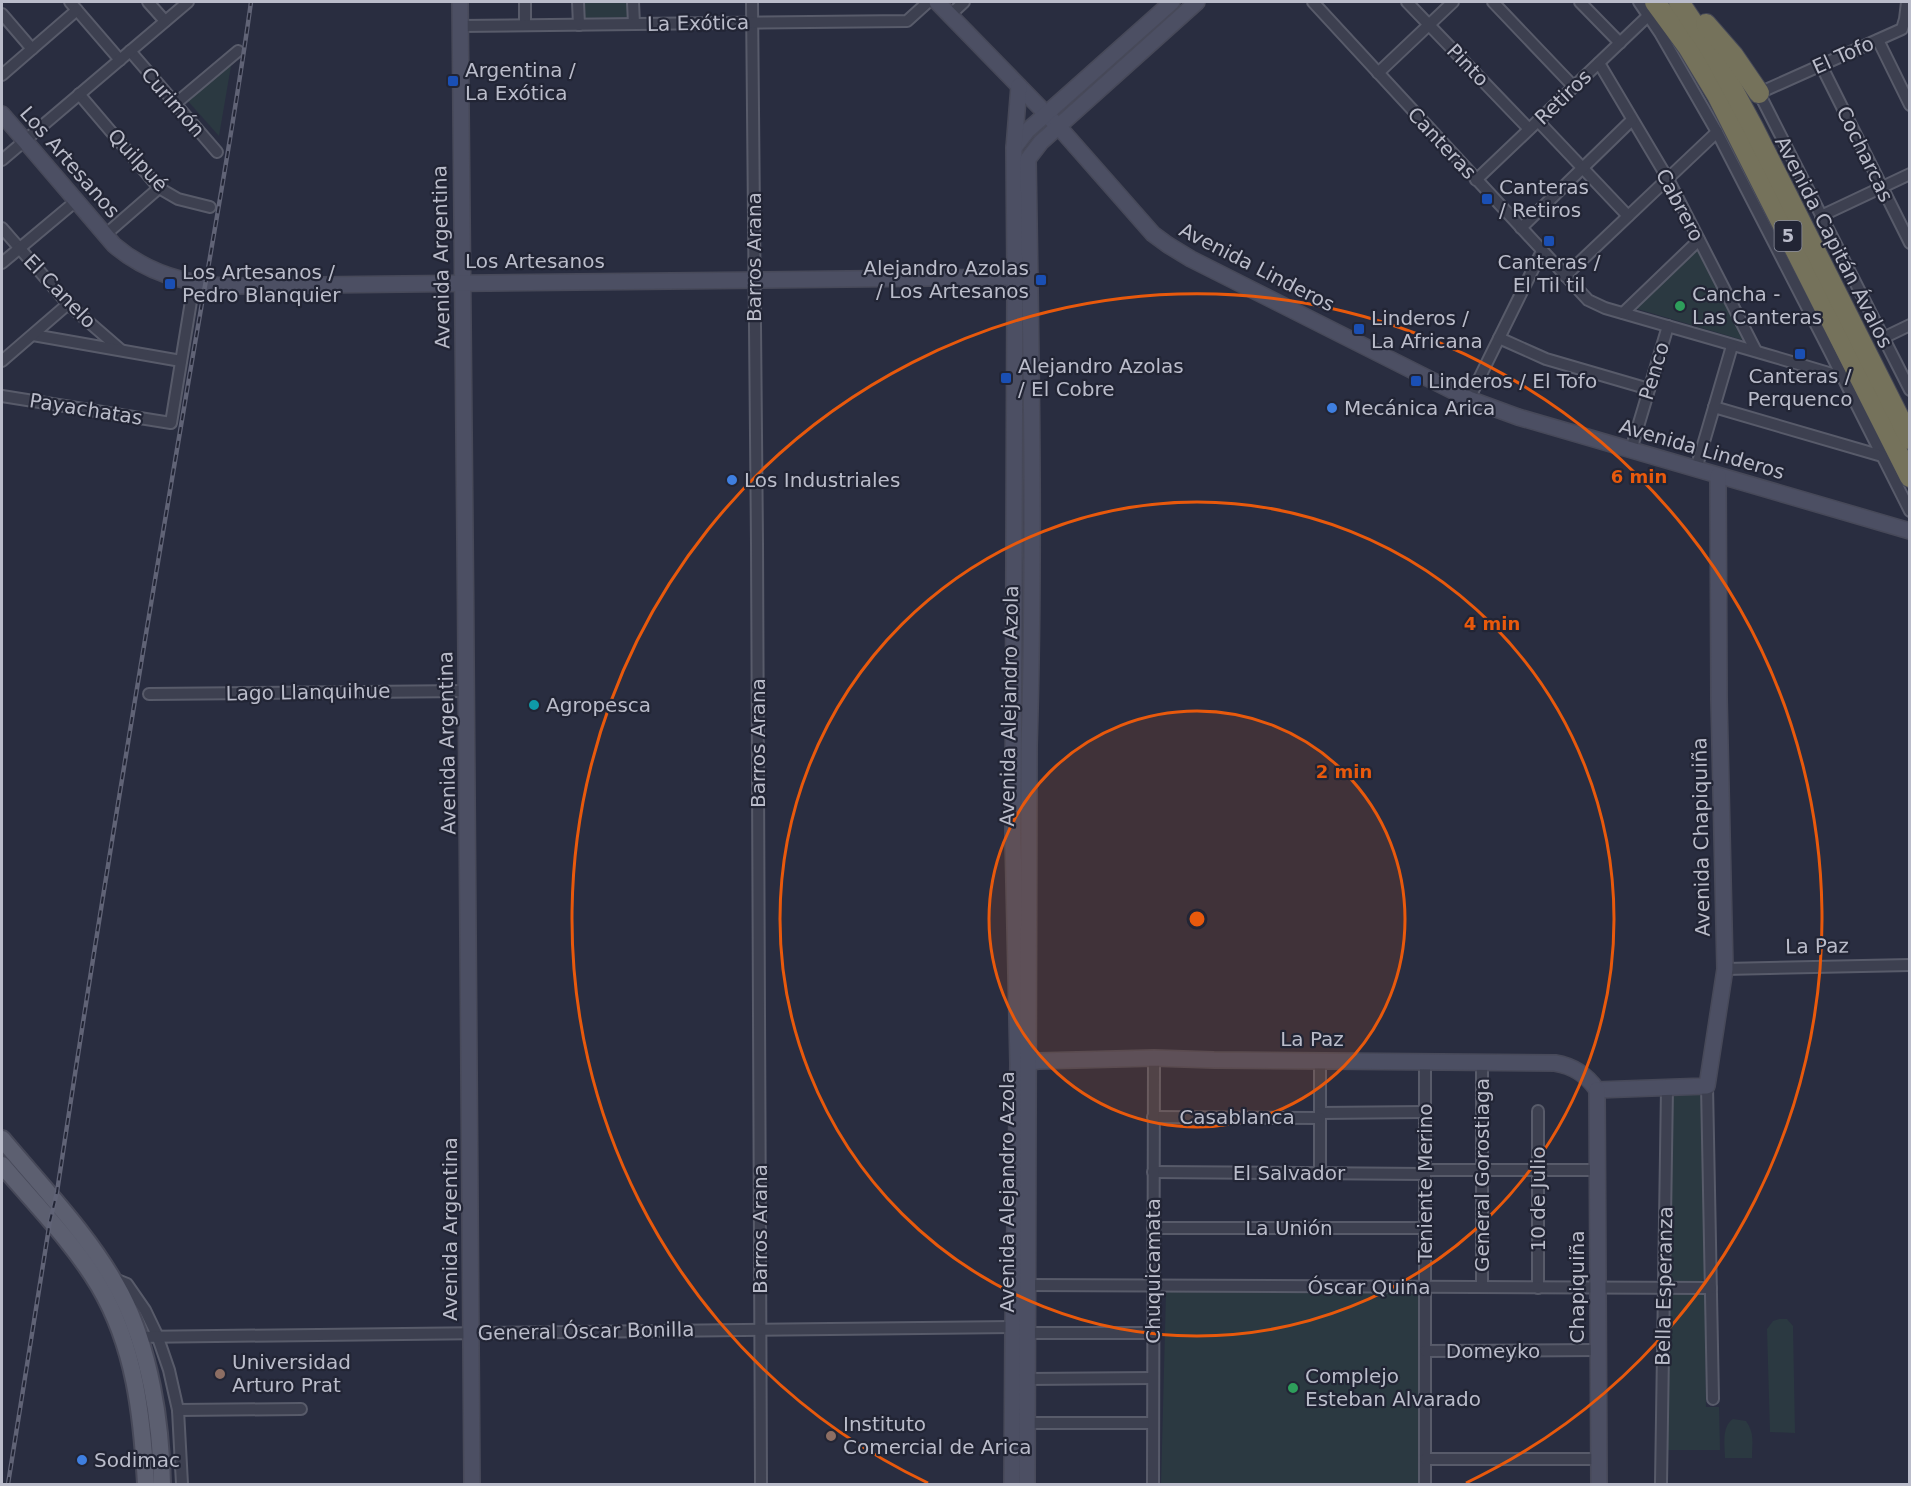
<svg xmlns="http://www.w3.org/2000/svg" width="1911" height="1486" viewBox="0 0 1911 1486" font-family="'DejaVu Sans',sans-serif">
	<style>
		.green { fill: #2b3941 }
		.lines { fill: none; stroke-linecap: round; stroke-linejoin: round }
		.street-casing { stroke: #585b6a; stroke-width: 14 }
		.secondary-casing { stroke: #474959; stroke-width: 18 }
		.primary-casing { stroke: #474959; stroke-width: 20 }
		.highway-casing { stroke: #454857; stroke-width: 22 }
		.street { stroke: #3d4050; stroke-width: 10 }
		.secondary { stroke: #4c4f63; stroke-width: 15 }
		.primary { stroke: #5c5f70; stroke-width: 16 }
		.highway { stroke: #75725b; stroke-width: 20 }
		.rail-casing { stroke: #606376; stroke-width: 4.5 }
		.rail { stroke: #222535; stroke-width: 2; stroke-dasharray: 7; stroke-linecap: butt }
		.ring { fill: none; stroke: #e8590c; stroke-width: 3 }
		.transit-dot { fill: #1a4fb4; stroke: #222535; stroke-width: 2 }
		.leisure-dot { fill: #2e9e5b; stroke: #222535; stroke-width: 2 }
		.shop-dot { fill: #3f7fe0; stroke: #222535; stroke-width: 2 }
		.culture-dot { fill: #0f9aa8; stroke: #222535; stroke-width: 2 }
		.education-dot { fill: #8d6e63; stroke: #222535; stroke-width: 2 }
		.labels { text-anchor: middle; stroke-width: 4.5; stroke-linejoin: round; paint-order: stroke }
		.shield { fill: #222535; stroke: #8c8f9d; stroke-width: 1.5 }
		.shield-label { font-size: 18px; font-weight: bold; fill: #babcca }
		.street-label { font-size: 20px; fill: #babcca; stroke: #222535 }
		.poi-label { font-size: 20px; fill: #babcca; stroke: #222535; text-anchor: start }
		.centre { fill: #e8590c; stroke: #222535; stroke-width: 3 }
		.ring-label { font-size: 18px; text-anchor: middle; font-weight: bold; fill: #e8590c; stroke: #222535; stroke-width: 4.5; stroke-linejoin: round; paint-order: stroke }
	</style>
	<rect width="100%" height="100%" fill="#292d40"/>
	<g class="green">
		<path d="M 582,2 L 630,2 L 630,17 L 582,18 Z"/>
		<path d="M 232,60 L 219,136 L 187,100 Z"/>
		<path d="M 1697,245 L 1746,341 L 1634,308 Z"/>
		<path d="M 1698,1091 L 1703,1097 L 1707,1276 L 1699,1283 L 1669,1284 L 1671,1093 Z"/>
		<path d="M 1166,1292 L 1423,1292 L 1421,1484 L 1161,1484 Z"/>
		<path d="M 1668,1294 L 1705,1294 L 1706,1407 L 1719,1407 L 1720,1450 L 1666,1450 Z"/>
		<path d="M 1779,1319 L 1787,1319 L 1793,1326 L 1795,1433 L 1770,1432 L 1767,1329 L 1773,1321 Z"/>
		<path d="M 1733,1419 L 1746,1421 C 1755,1433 1752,1444 1752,1458 L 1725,1458 C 1725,1446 1721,1427 1733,1419 Z"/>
	</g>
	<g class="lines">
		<defs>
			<g id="street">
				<path d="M 70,2 L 120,60"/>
				<path d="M 148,2 L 165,21"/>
				<path d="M 525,2 L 525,25"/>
				<path d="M 578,2 L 579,25"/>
				<path d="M 633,2 L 634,24"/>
				<path d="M 752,2 L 757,543 L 761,1484"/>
				<path d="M 1313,2 L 1588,300 L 1605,308 C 1684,331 1763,353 1842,377"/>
				<path d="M 1407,2 L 1529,129"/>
				<path d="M 1493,2 L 1574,87"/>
				<path d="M 1580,2 L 1620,43"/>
				<path d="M 1639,2 L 1660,33 L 1717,132 L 1828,348 L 1910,511"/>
				<path d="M 1907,2 L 1905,19 L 1902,29 L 1759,93 L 1910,390"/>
				<path d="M 2,14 L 32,49"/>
				<path d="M 950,15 L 964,2"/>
				<path d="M 460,26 L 907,21 L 928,2"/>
				<path d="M 1878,40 L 1910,105"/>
				<path d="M 130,51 L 217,152"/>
				<path d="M 1599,63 L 1668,179 L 1756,351"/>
				<path d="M 1821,65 L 1910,243"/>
				<path d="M 1378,73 L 1453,2"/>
				<path d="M 2,75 L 77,10"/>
				<path d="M 79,94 L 159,188 L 178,199 L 210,207"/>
				<path d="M 175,104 L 238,51"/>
				<path d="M 1538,121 L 1628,216"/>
				<path d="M 2,160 L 188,2"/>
				<path d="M 1476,180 L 1649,15"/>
				<path d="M 1821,216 L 1910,174"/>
				<path d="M 2,228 L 68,304 L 121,350"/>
				<path d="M 1521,228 L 1632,120"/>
				<path d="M 105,235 L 159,188"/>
				<path d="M 2,263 L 76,201"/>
				<path d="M 1565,276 L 1717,132"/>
				<path d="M 1623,313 L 1699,240"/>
				<path d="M 33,335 L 181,361"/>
				<path d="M 1499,338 L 1546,359 L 1649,389"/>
				<path d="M 1883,338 L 1910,325"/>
				<path d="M 2,361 L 68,304"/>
				<path d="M 2,396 L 171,423 L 194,283"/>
				<path d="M 1469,399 L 1542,251"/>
				<path d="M 1714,407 L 1882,456"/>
				<path d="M 1631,450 L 1668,326"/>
				<path d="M 1696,469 L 1732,346"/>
				<path d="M 149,694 L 467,691"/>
				<path d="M 1725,969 L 1910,965"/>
				<path d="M 1320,1060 L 1320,1173"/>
				<path d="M 1425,1061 L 1425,1484"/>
				<path d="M 1482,1062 L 1482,1287"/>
				<path d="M 1707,1086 L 1713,1399"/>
				<path d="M 1538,1111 L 1538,1288"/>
				<path d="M 1320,1113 L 1425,1112"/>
				<path d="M 1153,1117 L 1320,1118"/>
				<path d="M 1425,1170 L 1597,1170"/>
				<path d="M 1153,1172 L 1425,1174"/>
				<path d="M 1153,1228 L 1425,1228"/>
				<path d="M 112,1278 L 127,1284 L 145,1310 L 157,1335 L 169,1370 L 178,1410 L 182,1484"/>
				<path d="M 1027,1285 L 1711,1288"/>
				<path d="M 1027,1333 L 1153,1333"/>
				<path d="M 135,1337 L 1013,1327"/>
				<path d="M 1425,1351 L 1598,1350"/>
				<path d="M 1027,1379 L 1152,1378"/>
				<path d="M 178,1410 L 301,1409"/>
				<path d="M 1027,1423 L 1152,1423"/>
				<path d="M 1425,1459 L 1598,1459"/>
				<path d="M 1153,1484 L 1154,1058"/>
				<path d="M 1661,1484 L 1667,1088"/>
			</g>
			<g id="secondary">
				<path d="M 460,2 C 463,496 472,990 472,1484"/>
				<path d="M 937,2 L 1058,126 L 1153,234 L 1168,245 L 1191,259 L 1469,399 L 1518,417 L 1910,531"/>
				<path d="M 2,114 L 114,245 C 148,274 187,285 231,286 L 1024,277"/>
				<path d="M 1014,148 L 1027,131 L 1172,2"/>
				<path d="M 1019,1064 L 1038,1061 L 1154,1058 L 1214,1060 L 1555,1063 C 1573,1066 1586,1074 1597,1090"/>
				<path d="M 1597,1090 L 1707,1086 L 1725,969 L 1719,699 L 1718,476"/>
				<path d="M 1597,1090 L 1599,1484"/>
				<path d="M 1012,1484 L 1013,1327 L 1018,1064 L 1013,837 L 1015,277 L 1014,148 L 1019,86"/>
				<path d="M 1027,1484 L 1029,746 C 1035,550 1031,354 1028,159 L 1041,142 L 1197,2"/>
			</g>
			<g id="primary">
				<path d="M 2,1139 C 43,1188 91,1237 121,1294 C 150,1350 161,1422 162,1484"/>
				<path d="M 2,1165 C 35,1204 73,1242 99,1286 C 135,1347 142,1415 146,1484"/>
			</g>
			<g id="highway">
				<path d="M 1655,2 L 1688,47 L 1717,95 L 1910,477"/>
				<path d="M 1679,2 L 1712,51 L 1753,127 L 1910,439"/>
				<path d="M 1706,24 L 1733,55 L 1759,93"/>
			</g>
		</defs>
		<use href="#street" class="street-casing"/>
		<use href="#secondary" class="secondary-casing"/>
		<use href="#primary" class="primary-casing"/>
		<use href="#highway" class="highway-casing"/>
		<use href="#street" class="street"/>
		<use href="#secondary" class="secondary"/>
		<use href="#primary" class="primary"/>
		<use href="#highway" class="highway"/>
		<defs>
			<path id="rail" d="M 8,1484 L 50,1221 L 57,1192 C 96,932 139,673 183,414 C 206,276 232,140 251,2"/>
		</defs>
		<use href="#rail" class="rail-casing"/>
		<use href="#rail" class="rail"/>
	</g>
	<circle cx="1197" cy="919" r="208" fill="#e8590c" fill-opacity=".12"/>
	<g class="ring">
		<circle cx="1197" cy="919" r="208"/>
		<circle cx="1197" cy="919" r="417"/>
		<path d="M928 1483A625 625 0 1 1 1466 1483"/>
	</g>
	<g class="transit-dot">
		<rect x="447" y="75" width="12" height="12" rx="3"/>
		<rect x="1481" y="193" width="12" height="12" rx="3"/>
		<rect x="1543" y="235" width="12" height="12" rx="3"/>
		<rect x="1035" y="274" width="12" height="12" rx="3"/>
		<rect x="164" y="278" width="12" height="12" rx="3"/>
		<rect x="1353" y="323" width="12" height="12" rx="3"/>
		<rect x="1794" y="348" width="12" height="12" rx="3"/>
		<rect x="1000" y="372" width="12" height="12" rx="3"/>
		<rect x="1410" y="375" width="12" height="12" rx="3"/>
	</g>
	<g class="leisure-dot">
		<circle cx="1680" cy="306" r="6"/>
		<circle cx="1293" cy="1388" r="6"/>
	</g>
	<g class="shop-dot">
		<circle cx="1332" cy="408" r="6"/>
		<circle cx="732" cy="480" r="6"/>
		<circle cx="82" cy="1460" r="6"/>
	</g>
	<circle class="culture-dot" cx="534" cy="705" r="6"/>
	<g class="education-dot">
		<circle cx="220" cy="1374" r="6"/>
		<circle cx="831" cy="1436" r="6"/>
	</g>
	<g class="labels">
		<rect class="shield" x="1774.5" y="221" width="27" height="30" rx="4.5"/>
		<g class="shield-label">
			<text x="1788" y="242">5</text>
		</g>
		<g class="street-label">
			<text transform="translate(698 23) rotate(-1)" y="7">La Exótica</text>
			<text transform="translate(1843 55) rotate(-24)" y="7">El Tofo</text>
			<text transform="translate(1468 65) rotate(46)" y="7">Pinto</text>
			<text transform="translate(1563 97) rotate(-44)" y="7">Retiros</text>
			<text transform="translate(173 102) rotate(49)" y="7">Curimón</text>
			<text transform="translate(1442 143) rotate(47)" y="7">Canteras</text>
			<text transform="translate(1865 154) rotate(64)" y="7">Cocharcas</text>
			<text transform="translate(138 160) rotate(47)" y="7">Quilpué</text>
			<text transform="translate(70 162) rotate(49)" y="7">Los Artesanos</text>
			<text transform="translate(1680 205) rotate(62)" y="7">Cabrero</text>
			<text transform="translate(1834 242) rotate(63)" y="7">Avenida Capitán Ávalos</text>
			<text transform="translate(441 257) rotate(-91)" y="7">Avenida Argentina</text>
			<text transform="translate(754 257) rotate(-90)" y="7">Barros Arana</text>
			<text x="535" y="268">Los Artesanos</text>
			<text transform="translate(1257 267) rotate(27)" y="7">Avenida Linderos</text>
			<text transform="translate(60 291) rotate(46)" y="7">El Canelo</text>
			<text transform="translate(1654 371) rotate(-73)" y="7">Penco</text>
			<text transform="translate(86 409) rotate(9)" y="7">Payachatas</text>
			<text transform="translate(1702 449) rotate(16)" y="7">Avenida Linderos</text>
			<text transform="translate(308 692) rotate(-1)" y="7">Lago Llanquihue</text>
			<text transform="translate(1009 706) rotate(-89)" y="7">Avenida Alejandro Azola</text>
			<text transform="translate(447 743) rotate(-91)" y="7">Avenida Argentina</text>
			<text transform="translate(758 743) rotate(-90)" y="7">Barros Arana</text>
			<text transform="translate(1701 837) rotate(-91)" y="7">Avenida Chapiquiña</text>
			<text transform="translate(1817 946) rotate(-1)" y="7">La Paz</text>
			<text x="1312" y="1046">La Paz</text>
			<text x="1237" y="1124">Casablanca</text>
			<text x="1289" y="1180">El Salvador</text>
			<text transform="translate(1482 1175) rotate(-90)" y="7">General Gorostiaga</text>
			<text transform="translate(1425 1183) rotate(-90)" y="7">Teniente Merino</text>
			<text transform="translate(1007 1192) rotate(-90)" y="7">Avenida Alejandro Azola</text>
			<text transform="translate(1538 1199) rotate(-90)" y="7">10 de Julio</text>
			<text x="1289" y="1235">La Unión</text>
			<text transform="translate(450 1229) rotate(-90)" y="7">Avenida Argentina</text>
			<text transform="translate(760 1229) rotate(-90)" y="7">Barros Arana</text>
			<text transform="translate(1153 1271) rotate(-90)" y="7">Chuquicamata</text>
			<text transform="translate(1664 1286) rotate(-89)" y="7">Bella Esperanza</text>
			<text x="1369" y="1294">Óscar Quina</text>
			<text transform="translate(1577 1287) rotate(-90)" y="7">Chapiquiña</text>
			<text transform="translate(586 1331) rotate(-1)" y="7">General Óscar Bonilla</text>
			<text x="1493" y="1358">Domeyko</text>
		</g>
		<g class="poi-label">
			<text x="465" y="77">Argentina /<tspan x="465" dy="23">La Exótica</tspan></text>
			<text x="1499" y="194">Canteras<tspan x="1499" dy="23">/ Retiros</tspan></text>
			<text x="1549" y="269" text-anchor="middle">Canteras /<tspan x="1549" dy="23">El Til til</tspan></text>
			<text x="1029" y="275" text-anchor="end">Alejandro Azolas<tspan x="1029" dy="23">/ Los Artesanos</tspan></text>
			<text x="182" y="279">Los Artesanos /<tspan x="182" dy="23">Pedro Blanquier</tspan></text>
			<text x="1692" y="301">Cancha -<tspan x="1692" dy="23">Las Canteras</tspan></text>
			<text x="1371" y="325">Linderos /<tspan x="1371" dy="23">La Africana</tspan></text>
			<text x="1018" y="373">Alejandro Azolas<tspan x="1018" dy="23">/ El Cobre</tspan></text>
			<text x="1800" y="383" text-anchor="middle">Canteras /<tspan x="1800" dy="23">Perquenco</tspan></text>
			<text x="1428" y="388">Linderos / El Tofo</text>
			<text x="1344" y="415">Mecánica Arica</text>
			<text x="744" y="487">Los Industriales</text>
			<text x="546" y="712">Agropesca</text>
			<text x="232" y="1369">Universidad<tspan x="232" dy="23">Arturo Prat</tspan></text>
			<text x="1305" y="1383">Complejo<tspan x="1305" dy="23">Esteban Alvarado</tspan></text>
			<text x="843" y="1431">Instituto<tspan x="843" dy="23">Comercial de Arica</tspan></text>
			<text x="94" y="1467">Sodimac</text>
		</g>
	</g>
	<circle cx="1197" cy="919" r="9" class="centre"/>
	<g class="ring-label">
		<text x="1639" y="483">6 min</text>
		<text x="1492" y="630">4 min</text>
		<text x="1344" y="778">2 min</text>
	</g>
	<rect width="1911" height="1486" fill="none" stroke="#babcca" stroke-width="6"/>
</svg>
